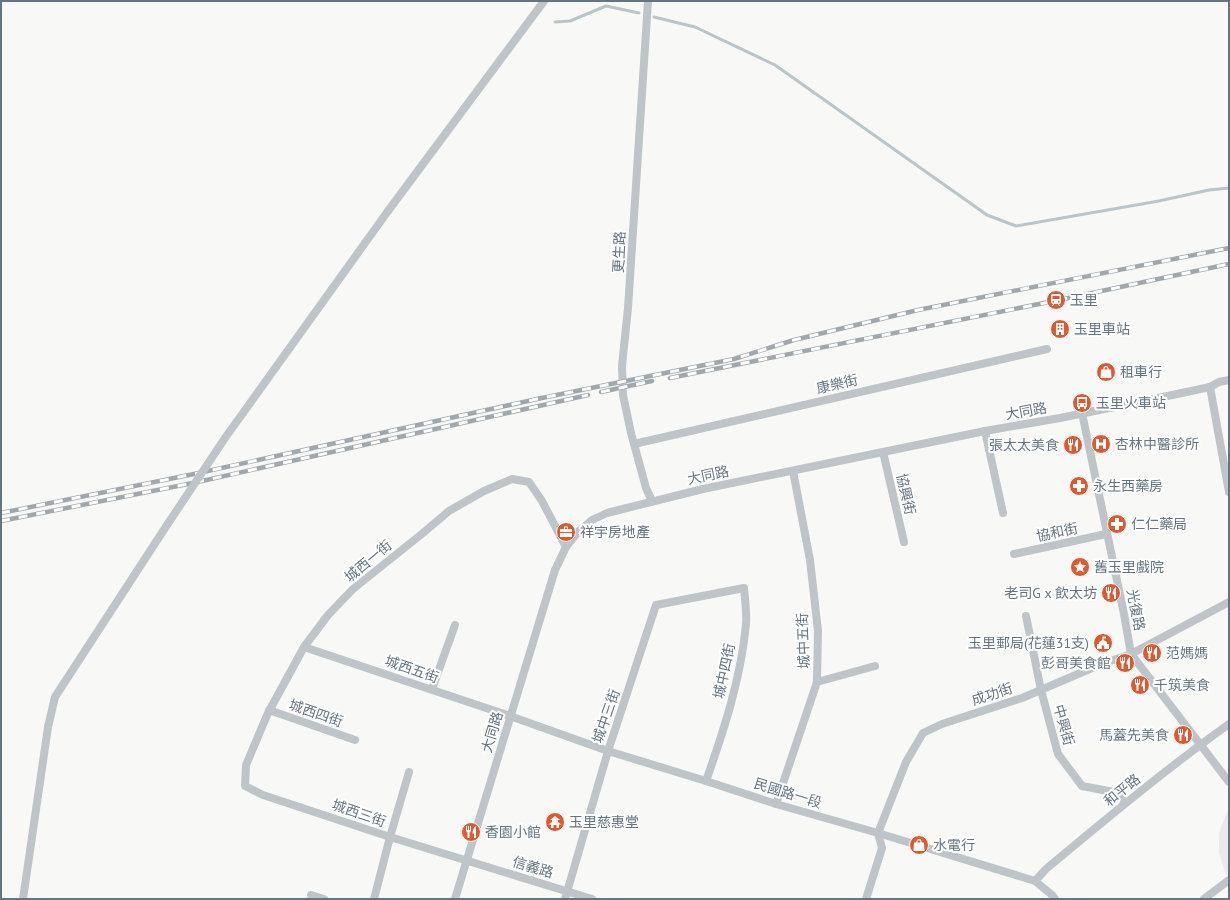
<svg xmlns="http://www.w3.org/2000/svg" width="1230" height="900" viewBox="0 0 1230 900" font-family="'PT Sans','Noto Sans TC',sans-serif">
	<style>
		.built { fill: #e9eae9 }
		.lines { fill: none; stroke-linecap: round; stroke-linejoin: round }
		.stream { stroke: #b9c5c9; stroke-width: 3 }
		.street { stroke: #bfc4c8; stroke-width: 8 }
		.rail-casing { stroke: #a1a8ad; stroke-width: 4.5 }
		.rail { stroke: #fff; stroke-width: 3; stroke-dasharray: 9; stroke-linecap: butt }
		.street-bridge { stroke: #bfc4c8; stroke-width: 8 }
		.labels { text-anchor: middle; stroke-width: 4; stroke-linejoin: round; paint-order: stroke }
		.street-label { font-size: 14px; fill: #647480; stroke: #fff }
		.poi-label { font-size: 14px; fill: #647480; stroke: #fff; text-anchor: start }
	</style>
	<rect width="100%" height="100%" fill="#f8f9f6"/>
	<path class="built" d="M 1229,811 L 1229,877 L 1225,872 L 1219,853 L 1219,833 L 1226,814 Z"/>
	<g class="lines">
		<g class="stream">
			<path d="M 654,17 L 695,27 L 775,65 L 987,215 L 1016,226 L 1159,201 L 1209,190 L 1229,188"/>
			<path d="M 555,22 L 570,21 L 606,6 L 639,13"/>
		</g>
		<g class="street">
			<path d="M 648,1 L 628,308 L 622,366 L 623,395 L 631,433 L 646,488 L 652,501"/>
			<path d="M 388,211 L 544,1"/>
			<path d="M 1210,387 L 1229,492"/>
			<path d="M 1082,413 L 1124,614 L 1131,654 L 1229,782"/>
			<path d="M 985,431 L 1003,513"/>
			<path d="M 634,444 L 1047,349"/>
			<path d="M 883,452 L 904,542"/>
			<path d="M 566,547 L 542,501 L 529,482 L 512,479 L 484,491 L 449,511 L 423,533 L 353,589 L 328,615 L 304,647 L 268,713 L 246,765 L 245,786 L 263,795 L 390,837 L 592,899"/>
			<path d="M 1014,554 L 1106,534"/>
			<path d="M 1026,616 L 1041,690 L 1058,754 L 1082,786 L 1119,793 L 1125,803"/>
			<path d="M 304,647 L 510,716 L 608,751 L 706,781 L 776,804 L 878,833 L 1035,881 L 1052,895 L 1055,899"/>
			<path d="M 817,682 L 875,666"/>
			<path d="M 432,689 L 455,625"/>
			<path d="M 269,710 L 355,740"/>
			<path d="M 776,804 L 817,682 L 818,631 L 810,560 L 793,471"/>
			<path d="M 1035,881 L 1046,869 C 1106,819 1166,769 1229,724"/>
			<path d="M 311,895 L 324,899"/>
			<path d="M 23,899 L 48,727"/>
			<path d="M 374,899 L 390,837 L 409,772"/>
			<path d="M 455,899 L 555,570 L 566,547 L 578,532 L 592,520 L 607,513 L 703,489 L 985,431 L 1060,418 L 1144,401 L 1210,387 L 1219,382 L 1229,380"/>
			<path d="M 565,899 L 608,751 L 656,605 L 744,588 C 745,600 747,613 746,624 C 741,678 724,730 706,781"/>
			<path d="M 866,899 L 882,848 L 878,833 L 906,762 L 923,733 L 942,724 L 1022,698 L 1099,665 L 1131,654 L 1229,602"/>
			<path d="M 1204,899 L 1229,880"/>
		</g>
		<defs>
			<g id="rail">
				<path d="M 670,378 L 1059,300 L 1229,264"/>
				<path d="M 601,392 L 652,381"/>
				<path d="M 1,513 L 194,474 L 537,399 L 734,359 L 794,340 L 918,310 L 1229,248"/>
				<path d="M 1,521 L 193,483 L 588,395"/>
			</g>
		</defs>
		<use href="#rail" class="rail-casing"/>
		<use href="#rail" class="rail"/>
		<path class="street-bridge" d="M 48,727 L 55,697 L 165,528 L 225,438 L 388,211"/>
	</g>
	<defs>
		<symbol id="station-disc" viewBox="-11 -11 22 22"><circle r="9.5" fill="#de5930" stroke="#fff"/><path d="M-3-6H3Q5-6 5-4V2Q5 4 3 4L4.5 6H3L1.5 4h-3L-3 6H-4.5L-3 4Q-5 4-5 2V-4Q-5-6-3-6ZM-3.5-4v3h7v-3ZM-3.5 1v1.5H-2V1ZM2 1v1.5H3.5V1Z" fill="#fff"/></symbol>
		<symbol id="building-disc" viewBox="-11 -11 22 22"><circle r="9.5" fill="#de5930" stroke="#fff"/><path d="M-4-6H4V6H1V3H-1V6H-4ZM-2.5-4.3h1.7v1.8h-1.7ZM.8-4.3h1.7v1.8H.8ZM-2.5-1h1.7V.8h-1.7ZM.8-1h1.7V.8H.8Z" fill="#fff"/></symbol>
		<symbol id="shop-disc" viewBox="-11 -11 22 22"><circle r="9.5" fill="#de5930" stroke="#fff"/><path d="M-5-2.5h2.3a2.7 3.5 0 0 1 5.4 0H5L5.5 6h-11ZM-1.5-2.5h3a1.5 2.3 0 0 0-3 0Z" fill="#fff"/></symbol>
		<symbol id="bus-disc" viewBox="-11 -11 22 22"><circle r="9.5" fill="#de5930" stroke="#fff"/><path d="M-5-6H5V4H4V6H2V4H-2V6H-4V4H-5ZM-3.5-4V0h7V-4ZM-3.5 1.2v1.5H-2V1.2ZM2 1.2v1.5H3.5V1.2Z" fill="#fff"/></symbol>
		<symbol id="hospital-disc" viewBox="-11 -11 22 22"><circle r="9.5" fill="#de5930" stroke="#fff"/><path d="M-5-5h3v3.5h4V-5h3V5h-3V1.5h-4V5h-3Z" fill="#fff"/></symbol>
		<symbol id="restaurant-disc" viewBox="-11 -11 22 22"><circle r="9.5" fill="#de5930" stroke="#fff"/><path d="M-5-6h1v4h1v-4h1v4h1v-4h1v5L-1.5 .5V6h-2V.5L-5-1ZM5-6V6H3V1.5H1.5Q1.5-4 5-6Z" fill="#fff"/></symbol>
		<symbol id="pharmacy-disc" viewBox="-11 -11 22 22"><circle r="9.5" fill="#de5930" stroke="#fff"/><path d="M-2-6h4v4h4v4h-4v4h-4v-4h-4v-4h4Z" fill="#fff"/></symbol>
		<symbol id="office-disc" viewBox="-11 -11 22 22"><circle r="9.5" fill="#de5930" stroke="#fff"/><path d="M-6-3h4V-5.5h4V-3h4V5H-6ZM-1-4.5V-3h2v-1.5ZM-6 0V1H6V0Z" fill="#fff"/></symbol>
		<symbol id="sight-disc" viewBox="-11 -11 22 22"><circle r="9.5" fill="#de5930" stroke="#fff"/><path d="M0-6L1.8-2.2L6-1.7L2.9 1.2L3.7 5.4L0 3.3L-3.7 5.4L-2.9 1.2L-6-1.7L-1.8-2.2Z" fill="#fff"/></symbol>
		<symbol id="civic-disc" viewBox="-11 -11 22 22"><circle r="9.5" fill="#de5930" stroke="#fff"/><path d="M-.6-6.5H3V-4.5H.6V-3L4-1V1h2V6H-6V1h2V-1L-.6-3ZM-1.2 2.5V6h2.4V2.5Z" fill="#fff"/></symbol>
		<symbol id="temple-disc" viewBox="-11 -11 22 22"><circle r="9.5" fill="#de5930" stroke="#fff"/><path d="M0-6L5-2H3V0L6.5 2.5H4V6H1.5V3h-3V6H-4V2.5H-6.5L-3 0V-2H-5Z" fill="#fff"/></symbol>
	</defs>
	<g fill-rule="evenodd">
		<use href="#station-disc" x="1045" y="289" width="22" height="22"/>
		<use href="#building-disc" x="1049" y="318" width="22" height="22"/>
		<use href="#shop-disc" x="1095" y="361" width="22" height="22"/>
		<use href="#bus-disc" x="1071" y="392" width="22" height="22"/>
		<use href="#hospital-disc" x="1090" y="433" width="22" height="22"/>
		<use href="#restaurant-disc" x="1062" y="434" width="22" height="22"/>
		<use href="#pharmacy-disc" x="1068" y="475" width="22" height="22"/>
		<use href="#pharmacy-disc" x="1106" y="513" width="22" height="22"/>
		<use href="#office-disc" x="555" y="521" width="22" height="22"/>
		<use href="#sight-disc" x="1069" y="556" width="22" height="22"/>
		<use href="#restaurant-disc" x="1100" y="582" width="22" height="22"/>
		<use href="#civic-disc" x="1092" y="632" width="22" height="22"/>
		<use href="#restaurant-disc" x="1141" y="642" width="22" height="22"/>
		<use href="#restaurant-disc" x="1114" y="652" width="22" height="22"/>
		<use href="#restaurant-disc" x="1129" y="674" width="22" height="22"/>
		<use href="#restaurant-disc" x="1172" y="724" width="22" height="22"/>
		<use href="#temple-disc" x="544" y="811" width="22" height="22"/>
		<use href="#restaurant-disc" x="460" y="821" width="22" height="22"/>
		<use href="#shop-disc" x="908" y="834" width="22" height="22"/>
	</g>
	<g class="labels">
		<g class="street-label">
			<text transform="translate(619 252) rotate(-87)" y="5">更生路</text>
			<text transform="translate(837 384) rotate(-13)" y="5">康樂街</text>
			<text transform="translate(1026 411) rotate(-10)" y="5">大同路</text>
			<text transform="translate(708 475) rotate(-12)" y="5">大同路</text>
			<text transform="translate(906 494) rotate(77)" y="5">協興街</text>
			<text transform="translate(1057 532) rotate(-12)" y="5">協和街</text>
			<text transform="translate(368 561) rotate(-40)" y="5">城西一街</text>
			<text transform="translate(1136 610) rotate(79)" y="5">光復路</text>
			<text transform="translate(803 641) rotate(-92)" y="5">城中五街</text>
			<text transform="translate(412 669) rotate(19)" y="5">城西五街</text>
			<text transform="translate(724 671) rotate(-78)" y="5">城中四街</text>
			<text transform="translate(992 694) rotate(-18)" y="5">成功街</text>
			<text transform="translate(316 713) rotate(19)" y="5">城西四街</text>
			<text transform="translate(606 716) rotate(-71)" y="5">城中三街</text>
			<text transform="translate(1064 725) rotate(74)" y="5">中興街</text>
			<text transform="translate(492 732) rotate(-73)" y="5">大同路</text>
			<text transform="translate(1122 790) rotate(-39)" y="5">和平路</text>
			<text transform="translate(788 793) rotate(17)" y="5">民國路一段</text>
			<text transform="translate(359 813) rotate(19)" y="5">城西三街</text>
			<text transform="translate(533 867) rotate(17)" y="5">信義路</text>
		</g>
		<g class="poi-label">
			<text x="1070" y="305">玉里</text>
			<text x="1074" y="334">玉里車站</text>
			<text x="1120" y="377">租車行</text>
			<text x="1096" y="408">玉里火車站</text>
			<text x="1115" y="449">杏林中醫診所</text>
			<text x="1059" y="450" text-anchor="end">張太太美食</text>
			<text x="1093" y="491">永生西藥房</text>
			<text x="1131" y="529">仁仁藥局</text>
			<text x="580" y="537">祥宇房地產</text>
			<text x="1094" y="572">舊玉里戲院</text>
			<text x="1097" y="598" text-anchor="end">老司G x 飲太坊</text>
			<text x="1089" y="648" text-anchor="end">玉里郵局(花蓮31支)</text>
			<text x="1166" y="658">范媽媽</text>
			<text x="1111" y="668" text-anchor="end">彭哥美食館</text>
			<text x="1154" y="690">千筑美食</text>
			<text x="1169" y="740" text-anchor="end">馬蓋先美食</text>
			<text x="569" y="827">玉里慈惠堂</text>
			<text x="485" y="837">香園小館</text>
			<text x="933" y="850">水電行</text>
		</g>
	</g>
	<rect width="1230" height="900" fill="none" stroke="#647480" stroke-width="4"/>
</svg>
